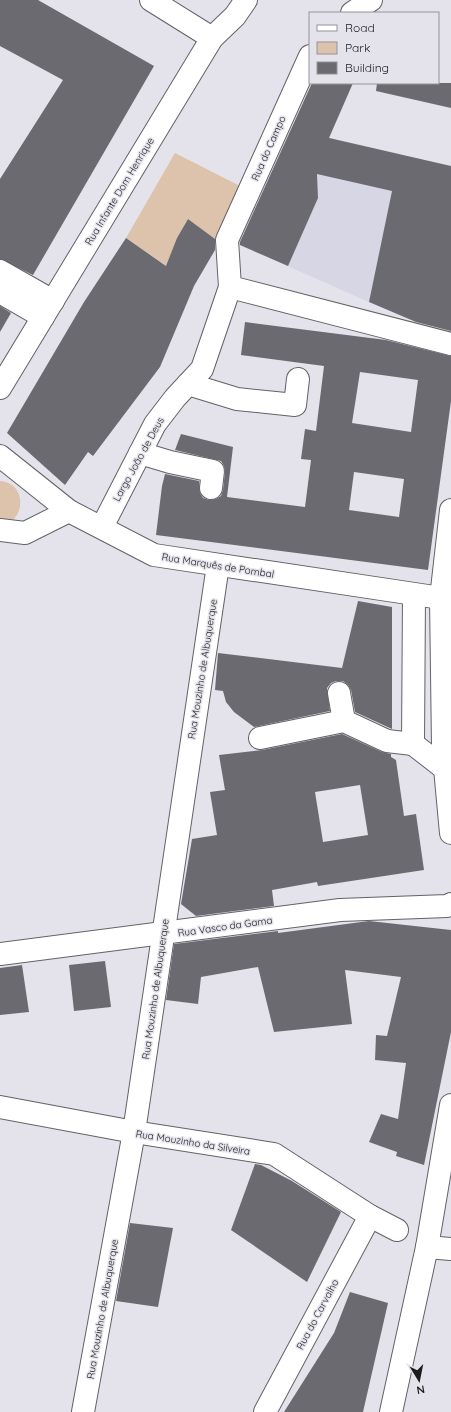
<svg xmlns="http://www.w3.org/2000/svg" width="451" height="1412" viewBox="0 0 451 1412" font-family="Quicksand,sans-serif">
	<style>
		.built { fill: #d7d6e5 }
		.green { fill: #dec3ac }
		.building { fill: #6a6a70; fill-rule: evenodd }
		.lines { fill: none; stroke-linecap: round; stroke-linejoin: round }
		.minor-casing { stroke: #626268; stroke-width: 24 }
		.major-casing { stroke: #626268; stroke-width: 24 }
		.minor { stroke: #fff; stroke-width: 22 }
		.major { stroke: #fff; stroke-width: 22 }
		.labels { text-anchor: middle; stroke-width: 3; stroke-linejoin: round; paint-order: stroke }
		.street-label { font-size: 10px; fill: #1c1c1f; stroke: #e4e3eb }
	</style>
	<rect width="100%" height="100%" fill="#e4e3eb"/>
	<path class="built" d="M 288,128 L 400,154 L 369,302 L 235,243 Z"/>
	<g class="green">
		<path d="M 175,153 L 244,188 L 220,243 L 188,219 L 177,238 L 174,271 L 126,238 Z"/>
		<path d="M 0,481 C 29,483 25,525 0,524 Z"/>
	</g>
	<g class="building">
		<path d="M 0,0 L 38,0 L 154,66 L 33,275 L 0,259 L 0,179 L 63,80 L 0,46 Z"/>
		<path d="M 312,83 L 353,83 L 329,138 L 451,166 L 451,331 L 416,322 L 369,302 L 392,191 L 317,174 L 318,198 L 288,266 L 240,245 L 240,242 Z"/>
		<path d="M 377,83 L 451,83 L 451,108 L 376,91 Z"/>
		<path d="M 188,219 L 215,239 L 215,250 L 194,286 L 160,367 L 93,456 L 88,452 L 65,485 L 7,433 L 84,302 L 126,238 L 166,266 L 177,238 Z"/>
		<path d="M 0,306 L 11,313 L 0,332 Z"/>
		<path d="M 245,322 L 386,340 L 451,356 L 451,401 L 428,570 L 156,535 L 162,486 L 165,474 L 199,481 L 200,493 L 203,498 L 209,500 L 216,499 L 221,496 L 223,490 L 225,472 L 224,466 L 221,461 L 175,450 L 181,434 L 233,447 L 227,497 L 305,507 L 311,460 L 301,459 L 305,429 L 316,431 L 324,366 L 241,355 ZM 360,372 L 418,380 L 411,432 L 352,423 ZM 354,472 L 404,479 L 399,517 L 349,510 Z"/>
		<path d="M 358,601 L 392,607 L 392,729 L 355,712 L 351,690 L 348,685 L 343,681 L 336,681 L 331,683 L 327,688 L 330,711 L 254,727 L 234,712 L 226,702 L 223,691 L 215,690 L 218,653 L 342,668 Z"/>
		<path d="M 342,734 L 382,752 L 391,754 L 391,757 L 396,760 L 404,816 L 416,814 L 424,870 L 318,886 L 317,882 L 272,890 L 274,906 L 196,916 L 181,904 L 192,839 L 217,835 L 210,792 L 225,790 L 219,755 L 262,750 ZM 360,785 L 368,835 L 323,842 L 315,792 Z"/>
		<path d="M 369,921 L 451,930 L 451,1032 L 424,1165 L 396,1156 L 397,1152 L 369,1142 L 381,1114 L 398,1119 L 406,1063 L 375,1060 L 376,1035 L 387,1036 L 401,977 L 345,970 L 352,1024 L 274,1032 L 258,967 L 201,977 L 198,1004 L 166,1000 L 174,944 L 278,931 L 278,933 Z"/>
		<path d="M 105,961 L 111,1007 L 74,1011 L 69,965 Z"/>
		<path d="M 22,965 L 29,1012 L 0,1015 L 0,968 Z"/>
		<path d="M 255,1164 L 261,1165 L 292,1181 L 341,1212 L 307,1282 L 231,1230 Z"/>
		<path d="M 130,1223 L 173,1228 L 158,1307 L 116,1301 Z"/>
		<path d="M 350,1292 L 388,1303 L 363,1412 L 284,1412 L 334,1333 Z"/>
	</g>
	<g class="lines">
		<defs>
			<g id="minor">
				<path d="M 151,0 L 212,38"/>
				<path d="M 352,13 L 371,0"/>
				<path d="M 0,271 L 53,301"/>
				<path d="M 230,287 L 451,344"/>
				<path d="M 0,292 L 43,317"/>
				<path d="M 188,384 L 237,399 L 295,405 L 298,379"/>
				<path d="M 0,388 L 212,38 L 235,16 L 246,0"/>
				<path d="M 140,453 L 170,462 L 213,471 L 211,488"/>
				<path d="M 0,456 L 69,511 L 154,555 L 441,598"/>
				<path d="M 102,527 L 155,424 L 175,398 L 202,369 L 230,287 L 227,240 L 310,56"/>
				<path d="M 0,530 L 25,533 L 69,511"/>
				<path d="M 414,595 L 413,744 L 444,768"/>
				<path d="M 339,693 L 344,721"/>
				<path d="M 260,738 L 344,721 L 387,741 L 413,744"/>
				<path d="M 0,954 L 340,910 L 447,906 L 451,904"/>
				<path d="M 0,1107 L 134,1132 L 274,1154 L 370,1216 L 397,1230"/>
				<path d="M 427,1247 L 451,1249"/>
				<path d="M 83,1412 L 134,1132 L 218,565"/>
				<path d="M 265,1412 L 370,1216"/>
			</g>
			<g id="major">
				<path d="M 451,510 L 441,598 L 443,747 L 451,833"/>
				<path d="M 391,1412 L 427,1247 L 451,1105"/>
			</g>
		</defs>
		<use href="#minor" class="minor-casing"/>
		<use href="#major" class="major-casing"/>
		<use href="#minor" class="minor"/>
		<use href="#major" class="major"/>
	</g>
	<g class="labels">
		<g class="street-label">
			<text transform="translate(268 148) rotate(-66)" y="4">Rua do Campo</text>
			<text transform="translate(119 191) rotate(-59)" y="4">Rua Infante Dom Henrique</text>
			<text transform="translate(138 459) rotate(-61)" y="4">Largo João de Deus</text>
			<text transform="translate(218 565) rotate(9)" y="4">Rua Marquês de Pombal</text>
			<text transform="translate(202 669) rotate(-81)" y="4">Rua Mouzinho de Albuquerque</text>
			<text transform="translate(225 926) rotate(-8)" y="4">Rua Vasco da Gama</text>
			<text transform="translate(155 989) rotate(-82)" y="4">Rua Mouzinho de Albuquerque</text>
			<text transform="translate(193 1142) rotate(9)" y="4">Rua Mouzinho da Silveira</text>
			<text transform="translate(102 1309) rotate(-80)" y="4">Rua Mouzinho de Albuquerque</text>
			<text transform="translate(317 1314) rotate(-62)" y="4">Rua do Carvalho</text>
		</g>
	</g>
	<rect x="309" y="12" width="130" height="72" fill="#e4e3eb" stroke="#949399"/>
	<rect x="317" y="25" width="20" height="6" fill="#ffffff" stroke="#949399"/>
	<text x="345" y="32" font-size="12" fill="#1c1c1f">Road</text>
	<rect x="317" y="42" width="20" height="12" fill="#dec3ac" stroke="#949399"/>
	<text x="345" y="52" font-size="12" fill="#1c1c1f">Park</text>
	<rect x="317" y="62" width="20" height="12" fill="#6a6a70" stroke="#949399"/>
	<text x="345" y="72" font-size="12" fill="#1c1c1f">Building</text>
	<g transform="translate(419 1380) rotate(170)" stroke="#e4e3eb" stroke-width="3" paint-order="stroke">
	<path d="M0-3L7 15L0 10L-7 15Z" fill="#1c1c1f"/>
	<text y="-6" font-size="11" font-weight="bold" text-anchor="middle" fill="#1c1c1f">N</text>
	</g>
</svg>
